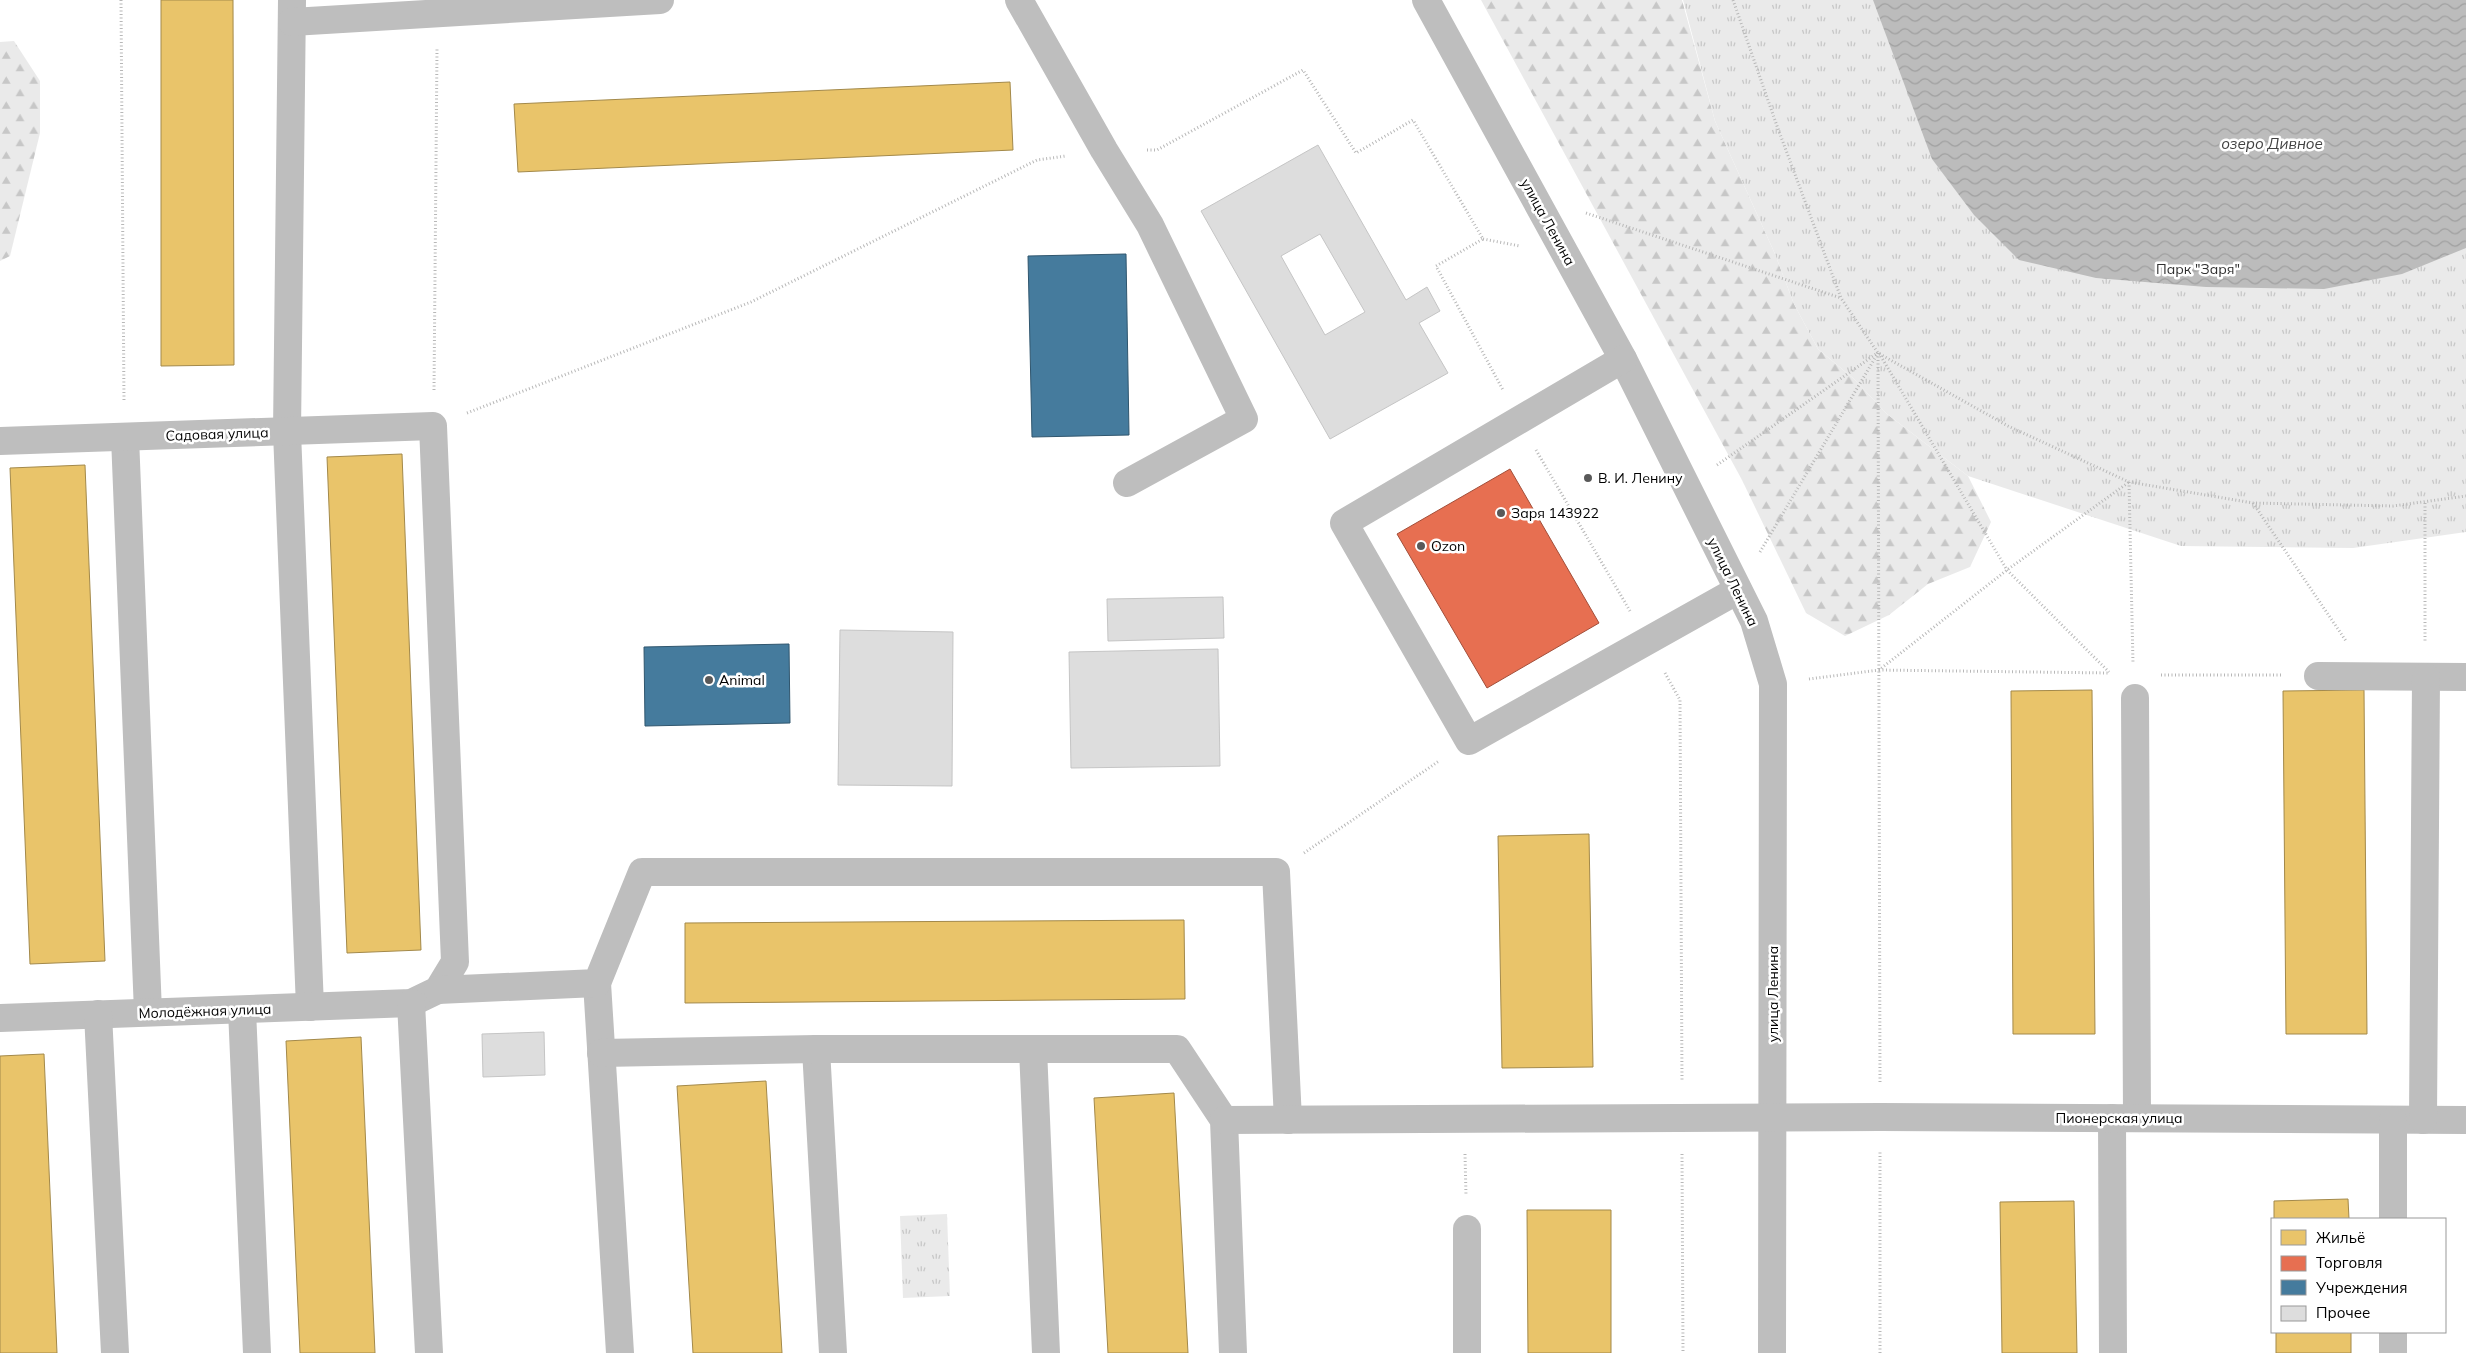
<svg xmlns="http://www.w3.org/2000/svg" width="2466" height="1353" viewBox="0 0 2466 1353" font-family="Mulish,sans-serif">
	<style>
		.forest { fill: url(#forest-firs) }
		.park { fill: url(#park-tufts) }
		.water { fill: url(#water-waves) }
		.homes { fill: #e9c46a; stroke: #a3894a }
		.shops { fill: #e76f51; stroke: #a24e39 }
		.public { fill: #457b9d; stroke: #30566e }
		.building { fill: #ddd; stroke: #c5c5c5; fill-rule: evenodd }
		.lines { fill: none; stroke-linecap: round; stroke-linejoin: round }
		.path { stroke: #b8b8b8; stroke-width: 3; stroke-dasharray: 1 2.5; stroke-linecap: butt }
		.minor { stroke: #bebebe; stroke-width: 28 }
		.poi-dot { fill: #595959; stroke: #fff; stroke-width: 2 }
		.labels { text-anchor: middle; stroke-width: 5; stroke-linejoin: round; paint-order: stroke }
		.street-label { font-size: 14px; fill: #000; stroke: #fff }
		.park-label { font-size: 14px; fill: #303030; stroke: #fff }
		.poi-label { font-size: 14px; fill: #000; stroke: #fff; text-anchor: start }
		.water-label { font-size: 15px; font-style: italic; fill: #414141; stroke: #fff }
	</style>
	<defs>
		<pattern id="forest-firs" width="22" height="20" patternUnits="userSpaceOnUse" patternTransform="scale(1.25)"><rect width="22" height="20" fill="#eaeaea"/><path d="M5 1l3.5 6h-7zM16 11l3.5 6h-7z" fill="#c7c7c7"/></pattern>
		<pattern id="park-tufts" width="24" height="20" patternUnits="userSpaceOnUse" patternTransform="scale(1.25)"><rect width="24" height="20" fill="#eaeaea"/><path d="M3 7l-1-3M5 7V3M7 7l1-3M15 17l-1-3M17 17v-4M19 17l1-3" fill="none" stroke="#c7c7c7"/></pattern>
		<pattern id="water-waves" width="16" height="10" patternUnits="userSpaceOnUse" patternTransform="scale(1.25)"><rect width="16" height="10" fill="#bcbcbc"/><path d="M0 5q4-4 8 0t8 0" fill="none" stroke="#a0a0a0"/></pattern>
	</defs>
	<rect width="100%" height="100%" fill="#fff"/>
	<g class="forest">
		<path d="M 1481,0 L 1682,0 L 1715,121 L 1775,254 L 1794,304 L 1818,349 L 1854,379 L 1887,414 L 1968,476 L 1991,522 L 1970,567 L 1928,584 L 1889,615 L 1845,636 L 1806,613 L 1742,480 Z"/>
		<path d="M 14,41 L 40,81 L 40,133 L 10,256 L 0,261 L 0,42 Z"/>
	</g>
	<g class="park">
		<path d="M 1683,0 L 2466,0 L 2466,532 L 2353,548 L 2181,546 L 1968,476 L 1887,414 L 1854,379 L 1818,349 L 1794,304 L 1775,254 L 1715,121 Z"/>
		<path d="M 947,1214 L 950,1296 L 903,1298 L 900,1216 Z"/>
	</g>
	<path class="water" d="M 1873,0 L 2466,0 L 2466,248 L 2402,274 L 2324,289 L 2206,287 L 2096,278 L 2019,260 L 1974,215 L 1932,159 Z"/>
	<g class="homes">
		<path d="M 161,0 L 233,0 L 234,365 L 161,366 Z"/>
		<path d="M 1010,82 L 1013,150 L 518,172 L 514,104 Z"/>
		<path d="M 402,454 L 421,950 L 347,953 L 327,457 Z"/>
		<path d="M 85,465 L 105,961 L 30,964 L 10,468 Z"/>
		<path d="M 2092,690 L 2095,1034 L 2013,1034 L 2011,691 Z"/>
		<path d="M 2364,690 L 2367,1034 L 2286,1034 L 2283,691 Z"/>
		<path d="M 1589,834 L 1593,1067 L 1502,1068 L 1498,836 Z"/>
		<path d="M 1184,920 L 1185,999 L 685,1003 L 685,923 Z"/>
		<path d="M 361,1037 L 375,1353 L 300,1353 L 286,1041 Z"/>
		<path d="M 44,1054 L 57,1353 L 0,1353 L 0,1056 Z"/>
		<path d="M 766,1081 L 782,1353 L 693,1353 L 677,1086 Z"/>
		<path d="M 1174,1093 L 1188,1353 L 1108,1353 L 1094,1098 Z"/>
		<path d="M 2348,1199 L 2349,1219 L 2274,1219 L 2274,1201 Z"/>
		<path d="M 2074,1201 L 2077,1353 L 2002,1353 L 2000,1202 Z"/>
		<path d="M 1527,1210 L 1611,1210 L 1611,1353 L 1528,1353 Z"/>
		<rect x="2276" y="1332" width="75" height="21"/>
	</g>
	<path class="shops" d="M 1510,469 L 1599,623 L 1487,688 L 1397,534 Z"/>
	<g class="public">
		<path d="M 1126,254 L 1129,435 L 1032,437 L 1028,256 Z"/>
		<path d="M 789,644 L 790,723 L 645,726 L 644,647 Z"/>
	</g>
	<g class="building">
		<path d="M 1318,145 L 1406,300 L 1427,287 L 1440,311 L 1419,323 L 1448,373 L 1330,439 L 1201,211 ZM 1320,234 L 1365,312 L 1325,335 L 1281,256 Z"/>
		<path d="M 1223,597 L 1224,638 L 1108,641 L 1107,599 Z"/>
		<path d="M 840,630 L 953,632 L 952,786 L 838,785 Z"/>
		<path d="M 1218,649 L 1220,766 L 1071,768 L 1069,652 Z"/>
		<path d="M 544,1032 L 545,1075 L 483,1077 L 482,1034 Z"/>
	</g>
	<g class="lines">
		<g class="path">
			<path d="M 121,0 L 124,402"/>
			<path d="M 1733,0 L 1777,126 L 1841,298 L 1878,353 L 2008,426 L 2129,482 L 2253,503 L 2393,506 L 2466,496"/>
			<path d="M 1147,150 L 1157,150 L 1303,70 L 1356,153 L 1413,120 L 1483,239 L 1436,266 L 1503,390"/>
			<path d="M 1586,213 L 1841,298"/>
			<path d="M 1483,239 L 1520,246"/>
			<path d="M 1878,353 L 1880,1082"/>
			<path d="M 1879,353 L 2007,570 L 2109,672"/>
			<path d="M 434,390 L 437,49"/>
			<path d="M 467,413 L 751,302 L 1037,160 L 1066,156"/>
			<path d="M 1536,450 L 1630,611"/>
			<path d="M 1717,465 L 1876,354"/>
			<path d="M 2129,482 L 2133,664"/>
			<path d="M 2253,503 L 2346,641"/>
			<path d="M 2425,503 L 2425,641"/>
			<path d="M 1760,552 L 1878,353"/>
			<path d="M 1879,670 L 2110,673"/>
			<path d="M 1665,673 L 1680,700 L 1682,1082"/>
			<path d="M 2161,675 L 2283,675"/>
			<path d="M 1809,679 L 1879,670 L 2007,570 L 2129,482"/>
			<path d="M 1304,853 L 1439,761"/>
			<path d="M 1465,1154 L 1466,1196"/>
			<path d="M 1682,1154 L 1683,1353"/>
			<path d="M 1880,1353 L 1880,1151"/>
		</g>
		<g class="minor">
			<path d="M 292,0 L 287,432 L 310,1007"/>
			<path d="M 1019,0 L 1104,150 L 1150,225 L 1244,419 L 1127,483"/>
			<path d="M 1426,0 L 1623,359 L 1754,621 L 1773,684 L 1772,1353"/>
			<path d="M 292,22 L 660,0"/>
			<path d="M 1623,359 L 1344,523 L 1469,741 L 1738,590"/>
			<path d="M 125,437 L 148,1012"/>
			<path d="M 0,441 L 433,426 L 455,962 L 438,990 L 411,1003 L 0,1018"/>
			<path d="M 2318,676 L 2466,677"/>
			<path d="M 2135,698 L 2137,1118"/>
			<path d="M 597,983 L 620,1353"/>
			<path d="M 438,990 L 597,983 L 642,872 L 1276,872 L 1288,1120"/>
			<path d="M 411,1003 L 429,1353"/>
			<path d="M 242,1010 L 257,1353"/>
			<path d="M 98,1014 L 115,1353"/>
			<path d="M 816,1049 L 833,1353"/>
			<path d="M 1033,1049 L 1046,1353"/>
			<path d="M 601,1053 L 816,1049 L 1177,1049 L 1224,1120 L 1233,1353"/>
			<path d="M 2112,1118 L 2113,1353"/>
			<path d="M 1224,1120 L 1880,1117 L 2466,1120"/>
			<path d="M 2423,1120 L 2426,677"/>
			<path d="M 2393,1121 L 2393,1219"/>
			<path d="M 1467,1229 L 1467,1353"/>
			<path d="M 2393,1332 L 2393,1353"/>
		</g>
	</g>
	<g class="poi-dot">
		<circle cx="1588" cy="478" r="5"/>
		<circle cx="1501" cy="513" r="5"/>
		<circle cx="1421" cy="546" r="5"/>
		<circle cx="709" cy="680" r="5"/>
	</g>
	<g class="labels">
		<g class="street-label">
			<text transform="translate(1548 222) rotate(61)" y="5">улица Ленина</text>
			<text transform="translate(217 434) rotate(-2)" y="5">Садовая улица</text>
			<text transform="translate(1733 582) rotate(64)" y="5">улица Ленина</text>
			<text transform="translate(1773 994) rotate(-90)" y="5">улица Ленина</text>
			<text transform="translate(205 1011) rotate(-2)" y="5">Молодёжная улица</text>
			<text x="2119" y="1123">Пионерская улица</text>
		</g>
		<g class="park-label">
			<text x="2198" y="274">Парк "Заря"</text>
		</g>
		<g class="poi-label">
			<text x="1598" y="483">В. И. Ленину</text>
			<text x="1511" y="518">Заря 143922</text>
			<text x="1431" y="551">Ozon</text>
			<text x="719" y="685">Animal</text>
		</g>
		<g class="water-label">
			<text x="2272" y="149">озеро Дивное</text>
		</g>
	</g>
	<rect x="2271" y="1218" width="175" height="115" fill="#ffffff" stroke="#999999"/>
	<rect x="2281" y="1230" width="25" height="15" fill="#e9c46a" stroke="#999999"/>
	<text x="2316" y="1243" font-size="15" fill="#000000">Жильё</text>
	<rect x="2281" y="1256" width="25" height="15" fill="#e76f51" stroke="#999999"/>
	<text x="2316" y="1268" font-size="15" fill="#000000">Торговля</text>
	<rect x="2281" y="1280" width="25" height="15" fill="#457b9d" stroke="#999999"/>
	<text x="2316" y="1293" font-size="15" fill="#000000">Учреждения</text>
	<rect x="2281" y="1306" width="25" height="15" fill="#dddddd" stroke="#999999"/>
	<text x="2316" y="1318" font-size="15" fill="#000000">Прочее</text>
</svg>
